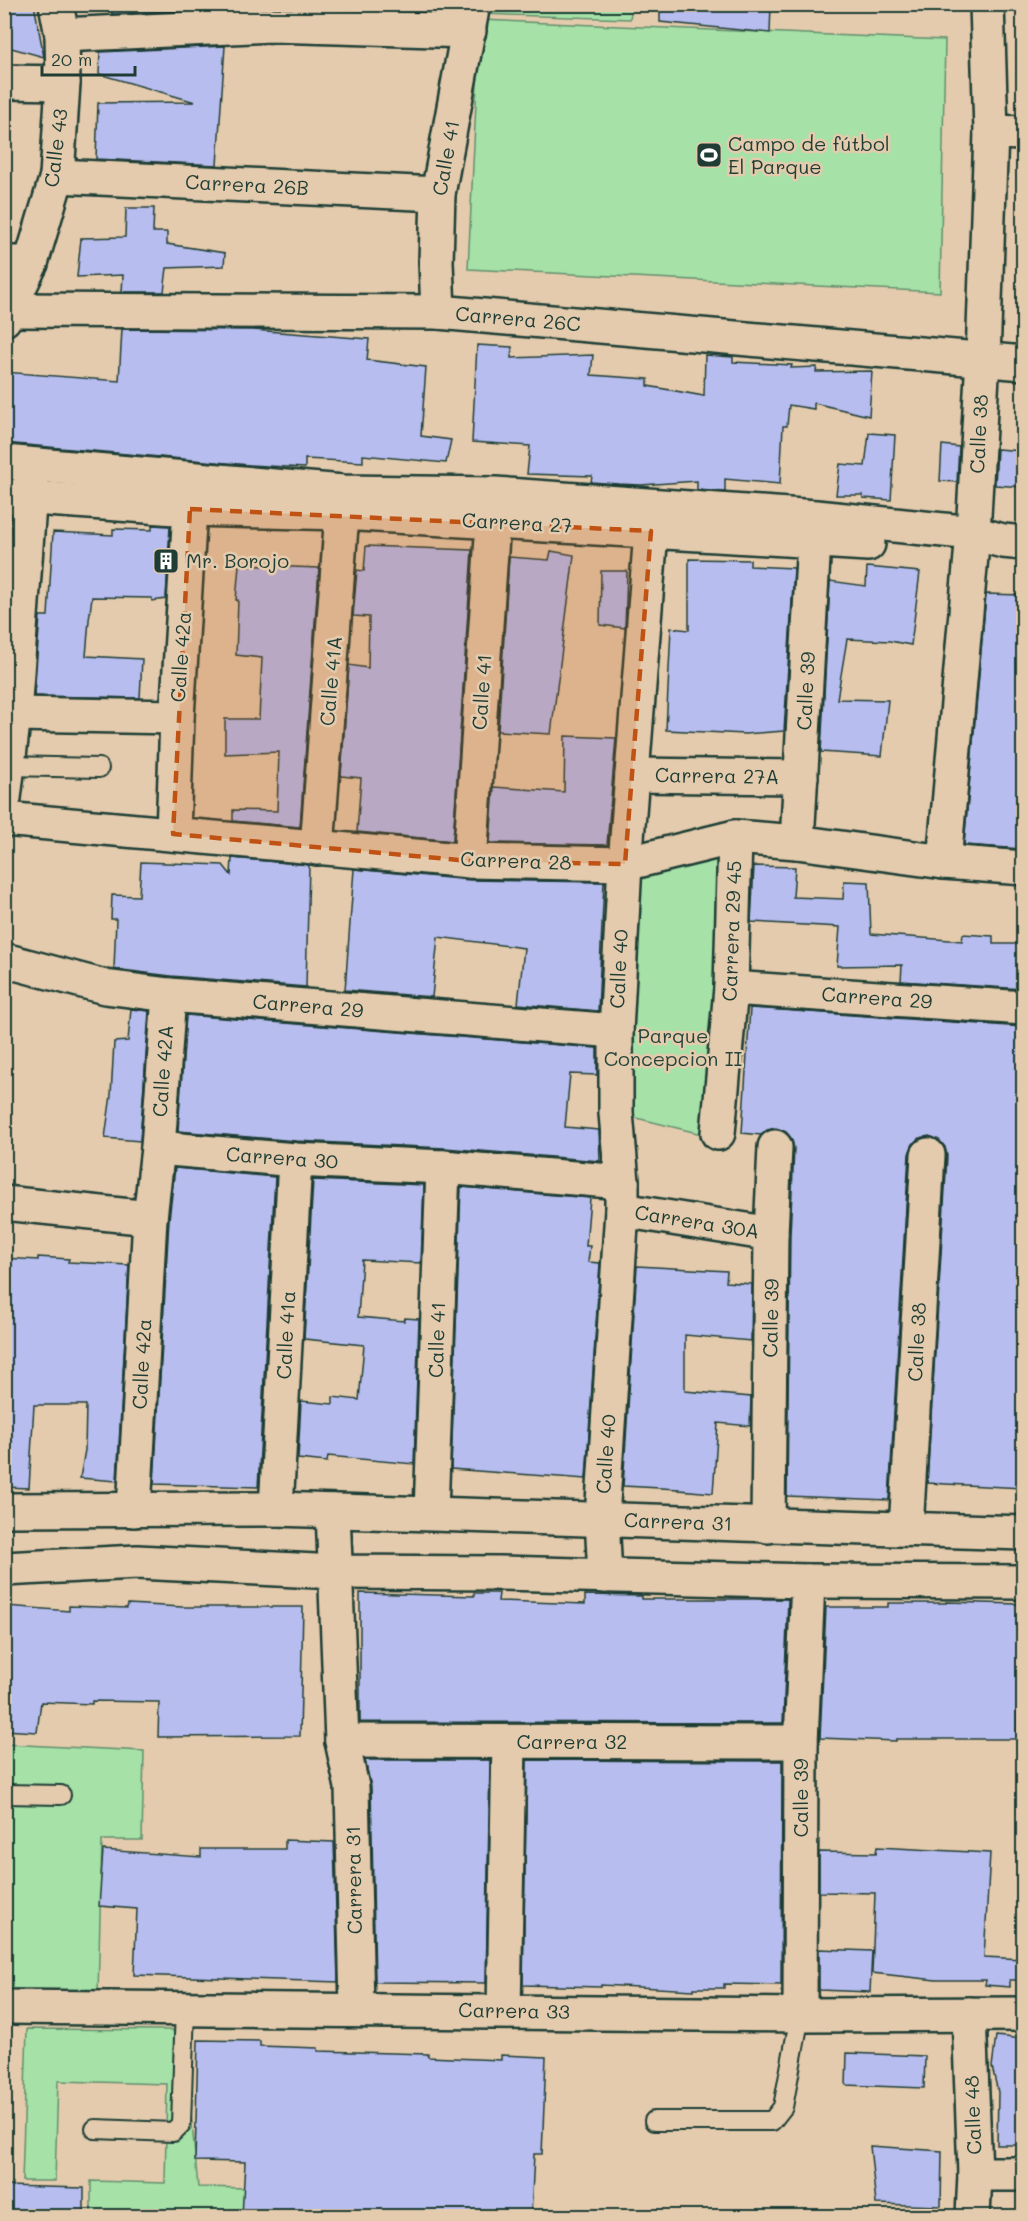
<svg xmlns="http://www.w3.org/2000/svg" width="1028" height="2221" viewBox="0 0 1028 2221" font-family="Mali,sans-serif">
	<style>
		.green { fill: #a6e1a7; stroke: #628f6e; stroke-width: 1.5 }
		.building { fill: #b8bdef; stroke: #1f3d34; stroke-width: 1.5 }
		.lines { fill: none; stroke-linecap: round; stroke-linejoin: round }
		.service-casing { stroke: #1f3d34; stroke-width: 22 }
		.minor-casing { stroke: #1f3d34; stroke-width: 38 }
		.tertiary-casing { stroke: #1f3d34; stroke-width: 38 }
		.service { stroke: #e5cbad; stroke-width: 18 }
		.minor { stroke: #e5cbad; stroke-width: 33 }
		.tertiary { stroke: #e5cbad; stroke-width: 33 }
		.marked { fill: #c05314; fill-opacity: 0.2; stroke: #c05314; stroke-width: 4.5; stroke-dasharray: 12 8; stroke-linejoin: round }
		.labels { text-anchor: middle; stroke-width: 5; stroke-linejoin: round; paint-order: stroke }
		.poi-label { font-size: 20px; fill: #1f3d34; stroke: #e5cbad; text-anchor: start }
		.street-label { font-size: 20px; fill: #1f3d34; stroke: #e5cbad }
		.park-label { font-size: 20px; fill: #26453a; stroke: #e5cbad }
	</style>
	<rect width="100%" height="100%" fill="#e5cbad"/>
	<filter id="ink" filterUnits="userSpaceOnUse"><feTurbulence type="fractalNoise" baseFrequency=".0167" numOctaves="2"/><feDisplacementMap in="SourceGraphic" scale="12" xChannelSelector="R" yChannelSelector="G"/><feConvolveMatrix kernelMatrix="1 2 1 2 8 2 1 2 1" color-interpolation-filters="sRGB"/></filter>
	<g filter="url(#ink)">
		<g class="green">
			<path d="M 481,5 L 632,5 L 630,19 L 480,14 Z"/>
			<path d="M 480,20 L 945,40 L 940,292 L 468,269 Z"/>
			<path d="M 734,837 L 730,1141 L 616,1113 L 623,871 Z"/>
			<path d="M 5,1744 L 144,1751 L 142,1840 L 102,1840 L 98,1994 L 5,1991 Z"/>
			<path d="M 27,2029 L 173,2030 L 190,2102 L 198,2187 L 248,2188 L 246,2216 L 91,2216 L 91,2181 L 165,2183 L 167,2084 L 58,2081 L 55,2181 L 22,2181 Z"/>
		</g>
		<g class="building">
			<path d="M 4,4 L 34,4 L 44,57 L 4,46 Z"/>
			<path d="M 112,4 L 203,4 L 203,9 L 112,14 Z"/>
			<path d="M 660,4 L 771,4 L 770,33 L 660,22 Z"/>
			<path d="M 225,46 L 217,165 L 96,159 L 98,103 L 195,102 L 99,74 L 100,52 Z"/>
			<path d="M 126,208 L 154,208 L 153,232 L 167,232 L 167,244 L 225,253 L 224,266 L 167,268 L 164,292 L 122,292 L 123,275 L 77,277 L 81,238 L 125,237 Z"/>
			<path d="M 122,329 L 253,330 L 369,339 L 367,360 L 426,367 L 421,436 L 451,440 L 446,463 L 363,455 L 363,462 L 305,459 L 305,468 L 249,465 L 4,443 L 4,372 L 119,381 Z"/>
			<path d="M 477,345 L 512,347 L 511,358 L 593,355 L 591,375 L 648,379 L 648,386 L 704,396 L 705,355 L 733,357 L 733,362 L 792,365 L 791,368 L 817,367 L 816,372 L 872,371 L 869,416 L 814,403 L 814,409 L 789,405 L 787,426 L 783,426 L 780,484 L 725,479 L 725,492 L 697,490 L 697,481 L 641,485 L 618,484 L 591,482 L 592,476 L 527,474 L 530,446 L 472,442 Z"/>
			<path d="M 869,433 L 895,435 L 891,500 L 863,498 L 863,495 L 836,495 L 840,464 L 865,466 Z"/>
			<path d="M 942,445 L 959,447 L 957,482 L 940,481 Z"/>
			<path d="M 997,449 L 1023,451 L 1023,487 L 995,485 Z"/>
			<path d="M 152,525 L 170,526 L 166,599 L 152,601 L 152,598 L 92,597 L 89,620 L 86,656 L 142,659 L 140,698 L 34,696 L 40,616 L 48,616 L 53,532 L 113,535 L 113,529 L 152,530 Z"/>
			<path d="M 366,546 L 472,550 L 453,841 L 357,832 L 361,778 L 341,776 L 349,665 L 368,668 L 369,617 L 353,616 L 357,570 L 364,571 Z"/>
			<path d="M 551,551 L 574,555 L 551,734 L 498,731 L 509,557 L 549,560 Z"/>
			<path d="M 689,559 L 750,560 L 750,566 L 794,568 L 784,731 L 745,734 L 666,730 L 671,628 L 689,630 Z"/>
			<path d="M 239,565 L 319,568 L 300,827 L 233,821 L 233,810 L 277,811 L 279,752 L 225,754 L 225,719 L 259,719 L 262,658 L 236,655 L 238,600 L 236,600 Z"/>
			<path d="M 867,567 L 920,572 L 911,645 L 890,641 L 847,639 L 837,699 L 888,700 L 882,756 L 821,752 L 830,581 L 866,586 Z"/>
			<path d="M 601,571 L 627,571 L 625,628 L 600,625 Z"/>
			<path d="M 986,594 L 1022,595 L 1020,681 L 1023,681 L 1023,849 L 964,845 Z"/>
			<path d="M 565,736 L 616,738 L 607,845 L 490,843 L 494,787 L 564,792 Z"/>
			<path d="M 232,858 L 309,865 L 306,987 L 171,976 L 114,969 L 116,919 L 111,919 L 112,895 L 139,896 L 141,862 L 223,865 L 231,875 Z"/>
			<path d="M 754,866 L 795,867 L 793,897 L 843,899 L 844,881 L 869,882 L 871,934 L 962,941 L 963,934 L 993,936 L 993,944 L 1023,944 L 1023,989 L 901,981 L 902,965 L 837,966 L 840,927 L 751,922 Z"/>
			<path d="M 354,869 L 470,880 L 604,882 L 598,1011 L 518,1004 L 524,948 L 438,937 L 432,997 L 345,990 Z"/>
			<path d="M 750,1008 L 1023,1027 L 1022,1088 L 1023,1089 L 1023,1488 L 927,1483 L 947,1156 L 945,1147 L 939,1140 L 929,1136 L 920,1138 L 913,1144 L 909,1154 L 889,1500 L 787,1496 L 790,1235 L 794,1148 L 791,1138 L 786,1132 L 776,1128 L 767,1130 L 761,1135 L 742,1133 Z"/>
			<path d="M 131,1009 L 149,1011 L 140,1141 L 105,1138 L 111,1095 L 114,1042 L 128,1041 Z"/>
			<path d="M 186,1015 L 597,1048 L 597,1075 L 570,1074 L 565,1127 L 599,1130 L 600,1161 L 445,1148 L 296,1141 L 178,1131 Z"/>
			<path d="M 175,1168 L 275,1177 L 258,1487 L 154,1484 L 169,1220 Z"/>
			<path d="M 313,1180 L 424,1185 L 421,1263 L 362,1260 L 358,1317 L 404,1321 L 405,1318 L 419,1319 L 414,1464 L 328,1456 L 327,1462 L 298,1459 L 301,1401 L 333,1404 L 333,1397 L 359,1400 L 364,1345 L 304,1339 Z"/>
			<path d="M 461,1187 L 590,1198 L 586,1246 L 590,1246 L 588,1262 L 600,1263 L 586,1479 L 451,1469 Z"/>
			<path d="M 38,1257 L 69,1259 L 68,1262 L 129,1265 L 117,1481 L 80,1478 L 85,1450 L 86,1405 L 34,1405 L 29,1488 L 4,1487 L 4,1258 L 38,1260 Z"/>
			<path d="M 637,1266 L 727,1271 L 726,1282 L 752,1284 L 751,1341 L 685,1335 L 685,1391 L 751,1397 L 750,1426 L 718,1423 L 713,1493 L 679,1490 L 679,1489 L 623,1486 Z"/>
			<path d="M 360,1593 L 474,1596 L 474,1593 L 499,1593 L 498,1601 L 585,1604 L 585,1595 L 642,1596 L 642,1599 L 788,1599 L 783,1723 L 360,1722 Z"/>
			<path d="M 946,1602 L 1019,1604 L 1017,1739 L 896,1739 L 896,1741 L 820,1738 L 826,1607 L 888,1607 L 888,1603 L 946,1603 Z"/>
			<path d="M 128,1604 L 182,1607 L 303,1607 L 300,1736 L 158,1737 L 159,1702 L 92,1701 L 92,1704 L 41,1702 L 37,1732 L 4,1730 L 4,1611 L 6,1611 L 7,1606 L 69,1611 L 69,1606 L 127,1608 Z"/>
			<path d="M 365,1760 L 490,1760 L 486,1983 L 375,1982 L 371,1787 Z"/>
			<path d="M 527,1760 L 782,1761 L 781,1985 L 724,1984 L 724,1988 L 694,1988 L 694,1990 L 601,1985 L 601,1987 L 523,1985 Z"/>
			<path d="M 285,1840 L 334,1842 L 338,1982 L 134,1975 L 137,1909 L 99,1906 L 103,1850 L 201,1857 L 201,1849 L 285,1849 Z"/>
			<path d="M 877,1847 L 990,1853 L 984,1957 L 1023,1959 L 1023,1980 L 1010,1980 L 1010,1987 L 985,1985 L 986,1980 L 936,1980 L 872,1973 L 875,1893 L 819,1892 L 819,1852 L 876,1853 Z"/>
			<path d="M 819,1949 L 872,1951 L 870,1992 L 819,1990 Z"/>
			<path d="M 996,2036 L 1023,2039 L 1023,2145 L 997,2145 L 998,2092 L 992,2067 Z"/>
			<path d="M 198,2040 L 260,2041 L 260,2046 L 318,2048 L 318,2051 L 428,2054 L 428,2057 L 501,2060 L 501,2055 L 546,2057 L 542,2154 L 534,2154 L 531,2217 L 242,2217 L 245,2162 L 195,2161 Z"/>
			<path d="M 847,2053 L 925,2056 L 924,2088 L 846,2085 Z"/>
			<path d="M 870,2146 L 942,2151 L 941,2206 L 876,2204 Z"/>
			<path d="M 4,2186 L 84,2188 L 84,2217 L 4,2217 Z"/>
		</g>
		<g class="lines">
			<defs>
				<g id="service">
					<path d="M 8,766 L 99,768"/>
					<path d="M 4,1794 L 61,1795"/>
					<path d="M 654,2121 L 772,2121 L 783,2107 L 800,2015"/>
					<path d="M 95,2129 L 173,2132 L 181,2124 L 185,2008"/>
				</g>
				<g id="minor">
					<path d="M 62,35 L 271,25 L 469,31"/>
					<path d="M 4,82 L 63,83"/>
					<path d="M 991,132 L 1024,133"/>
					<path d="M 57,176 L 438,194"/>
					<path d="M 4,263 L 31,263"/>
					<path d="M 10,310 L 438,312 L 1024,363"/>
					<path d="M 438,312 L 436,262 L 438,194 L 473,4"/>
					<path d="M 4,462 L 343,492 L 495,494 L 816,517 L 973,533 L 1003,541 L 1024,543"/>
					<path d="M 4,496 L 190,509 L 342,513 L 868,544"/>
					<path d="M 14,714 L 177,717"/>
					<path d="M 632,775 L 801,777"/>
					<path d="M 4,798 L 14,714 L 31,477"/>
					<path d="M 4,819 L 470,861 L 625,864 L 735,837 L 797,842 L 944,862 L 1024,868"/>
					<path d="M 173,834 L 177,717 L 190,509 L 193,488"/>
					<path d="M 797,842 L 814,540"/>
					<path d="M 317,848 L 342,513"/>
					<path d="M 470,861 L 493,522"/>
					<path d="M 944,862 L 973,533 L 983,358 L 991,132 L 987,4"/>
					<path d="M 4,960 L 105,987 L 169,995 L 616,1031"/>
					<path d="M 731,988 L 1024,1008"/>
					<path d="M 718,1133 L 731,988 L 735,837"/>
					<path d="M 158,1148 L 295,1160 L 443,1167 L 622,1182"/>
					<path d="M 4,1203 L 150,1218"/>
					<path d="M 622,1210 L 771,1234"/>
					<path d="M 276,1509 L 295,1160"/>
					<path d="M 134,1510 L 150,1218 L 158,1148 L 169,995"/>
					<path d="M 333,1511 L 342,1741 L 352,1787 L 357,2009"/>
					<path d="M 431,1513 L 443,1167"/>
					<path d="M 768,1526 L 771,1234 L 775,1147"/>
					<path d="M 906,1529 L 928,1155"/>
					<path d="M 605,1576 L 602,1518 L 622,1210 L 622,1182 L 616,1113 L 616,1031 L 625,864 L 653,506"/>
					<path d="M 342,1741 L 801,1742"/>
					<path d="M 4,2007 L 800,2015 L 1024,2014"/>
					<path d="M 504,2011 L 509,1742"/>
					<path d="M 969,2014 L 975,2174 L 973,2216"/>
					<path d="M 800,2015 L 801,1742 L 808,1581"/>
					<path d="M 975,2174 L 1024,2174"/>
				</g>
				<g id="tertiary">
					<path d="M 4,319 L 31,263 L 57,176 L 63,83 L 62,35 L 56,4"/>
					<path d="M 4,1510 L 276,1509 L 1024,1533"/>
					<path d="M 4,1569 L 137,1562 L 336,1572 L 500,1573 L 808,1581 L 1024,1582"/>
				</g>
			</defs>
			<use href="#service" class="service-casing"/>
			<use href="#minor" class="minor-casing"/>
			<use href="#tertiary" class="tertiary-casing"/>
			<use href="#service" class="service"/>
			<use href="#minor" class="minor"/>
			<use href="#tertiary" class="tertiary"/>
		</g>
	</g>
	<path class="marked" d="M 190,509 L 651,531 L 625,864 L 470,861 L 173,834 Z"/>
	<defs>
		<symbol id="stadium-square" viewBox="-11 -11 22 22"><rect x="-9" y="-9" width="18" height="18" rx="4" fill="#1f3d34" stroke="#e5cbad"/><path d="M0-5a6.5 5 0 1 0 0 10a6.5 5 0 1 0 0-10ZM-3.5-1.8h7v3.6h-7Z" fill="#fff"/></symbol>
		<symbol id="building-square" viewBox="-11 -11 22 22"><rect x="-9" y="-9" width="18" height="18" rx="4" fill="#1f3d34" stroke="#e5cbad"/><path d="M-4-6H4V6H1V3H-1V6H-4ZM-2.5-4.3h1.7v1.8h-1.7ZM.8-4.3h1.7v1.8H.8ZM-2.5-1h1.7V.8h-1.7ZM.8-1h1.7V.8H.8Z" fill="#fff"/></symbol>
	</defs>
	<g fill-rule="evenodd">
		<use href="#stadium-square" x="694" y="140" width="30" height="30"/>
		<use href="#building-square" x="151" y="546" width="30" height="30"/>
	</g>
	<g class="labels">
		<g class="poi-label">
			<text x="728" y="151">Campo de fútbol<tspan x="728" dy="23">El Parque</tspan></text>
			<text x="186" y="568">Mr. Borojo</text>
		</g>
		<g class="street-label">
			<text transform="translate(56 148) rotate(-83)" y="7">Calle 43</text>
			<text transform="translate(446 158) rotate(-80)" y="7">Calle 41</text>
			<text transform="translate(247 185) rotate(3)" y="7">Carrera 26B</text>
			<text transform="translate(518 319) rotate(5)" y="7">Carrera 26C</text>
			<text transform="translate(979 434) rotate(-87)" y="7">Calle 38</text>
			<text transform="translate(517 523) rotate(3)" y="7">Carrera 27</text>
			<text transform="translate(181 657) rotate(-86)" y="7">Calle 42a</text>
			<text transform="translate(331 681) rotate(-85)" y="7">Calle 41A</text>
			<text transform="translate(806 691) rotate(-87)" y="7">Calle 39</text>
			<text transform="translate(482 692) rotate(-86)" y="7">Calle 41</text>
			<text transform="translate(717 776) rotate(1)" y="7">Carrera 27A</text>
			<text transform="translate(516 861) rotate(2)" y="7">Carrera 28</text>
			<text transform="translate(732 931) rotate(-88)" y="7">Carrera 29 45</text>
			<text transform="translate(619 969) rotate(-87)" y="7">Calle 40</text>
			<text transform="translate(877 998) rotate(4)" y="7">Carrera 29</text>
			<text transform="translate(308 1006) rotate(5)" y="7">Carrera 29</text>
			<text transform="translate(163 1071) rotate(-86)" y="7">Calle 42A</text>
			<text transform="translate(282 1158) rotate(4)" y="7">Carrera 30</text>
			<text transform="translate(697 1222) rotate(9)" y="7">Carrera 30A</text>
			<text transform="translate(771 1318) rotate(-89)" y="7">Calle 39</text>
			<text transform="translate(286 1335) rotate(-87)" y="7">Calle 41a</text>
			<text transform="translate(437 1340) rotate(-88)" y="7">Calle 41</text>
			<text transform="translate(917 1342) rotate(-87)" y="7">Calle 38</text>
			<text transform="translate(142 1364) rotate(-87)" y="7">Calle 42a</text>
			<text transform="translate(606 1454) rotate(-86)" y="7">Calle 40</text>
			<text transform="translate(678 1522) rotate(2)" y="7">Carrera 31</text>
			<text x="572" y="1749">Carrera 32</text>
			<text transform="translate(801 1798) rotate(-90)" y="7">Calle 39</text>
			<text transform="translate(354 1880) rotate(-91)" y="7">Carrera 31</text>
			<text transform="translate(514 2011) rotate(1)" y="7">Carrera 33</text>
			<text transform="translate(973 2115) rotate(-92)" y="7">Calle 48</text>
		</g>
		<g class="park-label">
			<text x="673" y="1043">Parque<tspan x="673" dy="23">Concepcion II</tspan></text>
		</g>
	</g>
	<rect width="1028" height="2221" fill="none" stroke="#e5cbad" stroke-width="24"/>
	<rect x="12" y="12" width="1004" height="2197" fill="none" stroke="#1f3d34" stroke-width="2" filter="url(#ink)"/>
	<path d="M42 66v9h93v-9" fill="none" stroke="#1f3d34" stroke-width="3"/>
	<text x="51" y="66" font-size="18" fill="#1f3d34" stroke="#e5cbad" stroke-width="4.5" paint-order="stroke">20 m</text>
</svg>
